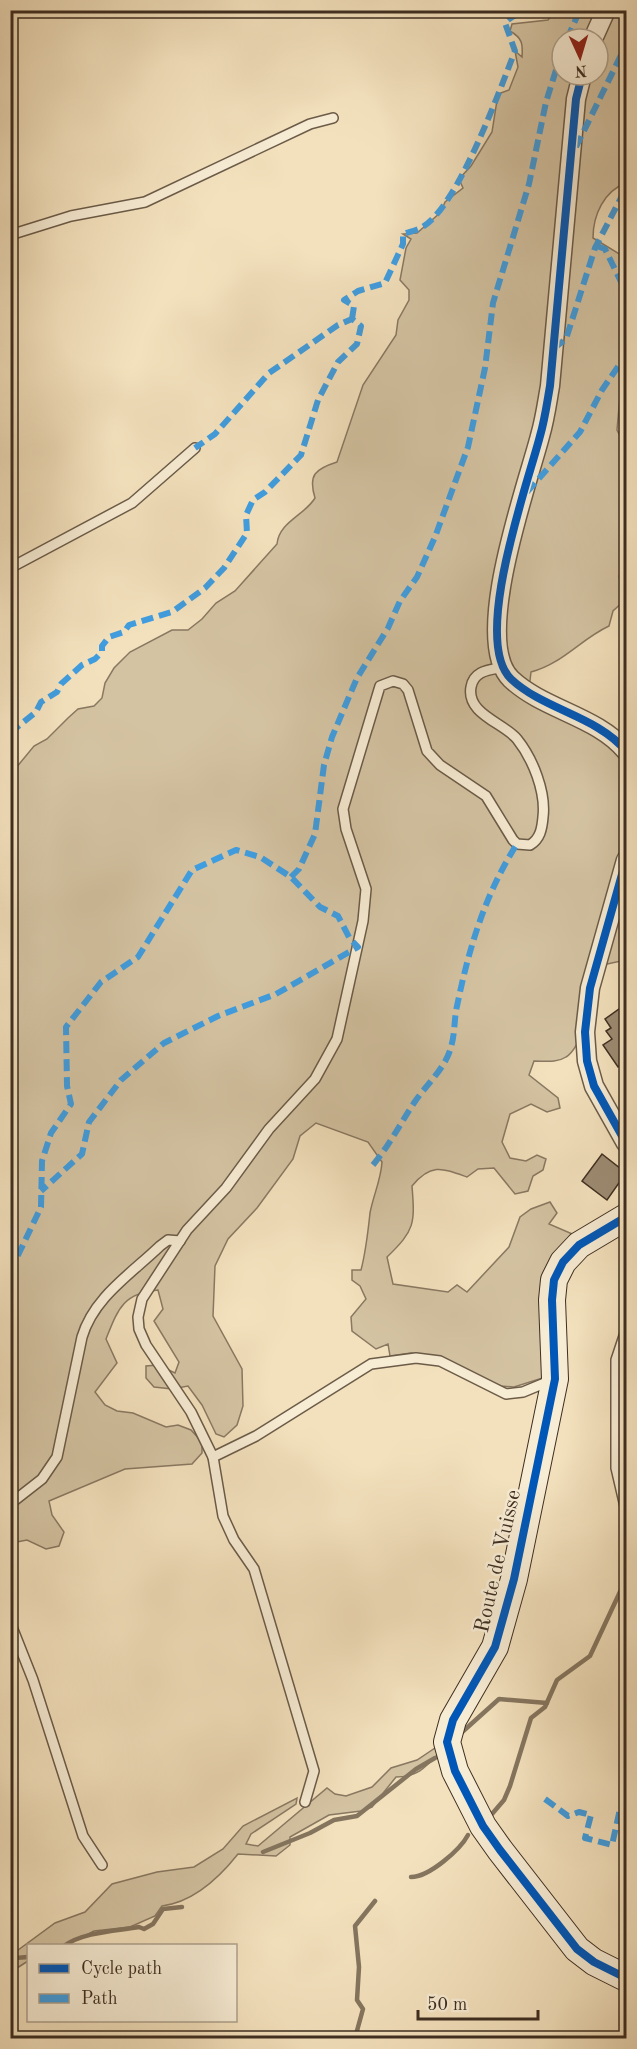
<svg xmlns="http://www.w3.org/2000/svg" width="637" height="2049" viewBox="0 0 637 2049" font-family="'Old Standard TT',serif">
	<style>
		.green { fill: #d4c3a2; stroke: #897862; stroke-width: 1.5; fill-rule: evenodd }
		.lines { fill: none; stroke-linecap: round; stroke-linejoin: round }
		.stream { stroke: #85755f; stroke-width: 4.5 }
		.building { fill: #9c8b72; stroke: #3e2e21; stroke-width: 1.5 }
		.lane-casing { stroke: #6b5b48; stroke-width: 12 }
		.street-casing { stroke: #6b5b48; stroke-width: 21 }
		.secondary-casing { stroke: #3e2e21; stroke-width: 28 }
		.lane { stroke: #f7ecd4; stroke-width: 9 }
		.street { stroke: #f7ecd4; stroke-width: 18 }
		.secondary { stroke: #f7ecd4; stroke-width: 26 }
		.quiet { stroke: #3f9de0; stroke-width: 6; stroke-dasharray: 12 6; stroke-linecap: butt }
		.cycleway-casing { stroke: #f7ecd4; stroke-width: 11 }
		.cycleway { stroke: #0057b8; stroke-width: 8 }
		.labels { text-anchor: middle; stroke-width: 5; stroke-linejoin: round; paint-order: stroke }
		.street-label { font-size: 21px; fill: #3e2e21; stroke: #f7ecd4 }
	</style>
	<rect width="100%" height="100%" fill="#f3e1bd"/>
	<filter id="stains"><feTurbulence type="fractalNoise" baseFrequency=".00333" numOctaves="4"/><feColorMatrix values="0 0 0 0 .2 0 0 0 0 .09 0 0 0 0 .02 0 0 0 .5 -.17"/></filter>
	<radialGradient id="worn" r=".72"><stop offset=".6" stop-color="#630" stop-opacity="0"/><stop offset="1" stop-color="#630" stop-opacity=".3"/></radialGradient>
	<g class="green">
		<path d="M 554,11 L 626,11 L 626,183 C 604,191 593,215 593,238 L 626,258 L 626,382 L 620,396 L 617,430 L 626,447 L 626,574 L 619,576 L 625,600 L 613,611 L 609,626 C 581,639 562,664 531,672 L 528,697 C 563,716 600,733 626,763 L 626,960 L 598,966 C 593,987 585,1046 566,1057 C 557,1063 545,1061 534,1061 L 529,1075 L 558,1098 L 560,1108 L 547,1112 L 531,1104 L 510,1114 L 502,1142 L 510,1158 L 526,1161 L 537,1155 L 546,1159 L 543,1170 L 533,1176 L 528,1191 L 515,1194 L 494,1168 L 478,1169 L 467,1177 C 442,1168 431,1163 412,1186 C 415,1224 415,1230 387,1257 L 393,1284 L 448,1292 L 457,1285 L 467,1292 L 509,1247 L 520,1217 L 531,1209 L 550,1202 L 557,1213 L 549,1224 L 577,1236 L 563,1249 L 549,1376 L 514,1387 L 501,1386 L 431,1356 L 411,1353 L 390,1356 L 388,1344 L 376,1349 L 352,1331 L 351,1317 L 366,1299 L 360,1286 L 352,1280 L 352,1270 L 361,1270 C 366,1251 368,1232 370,1213 C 373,1196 381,1180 382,1162 L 368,1142 L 316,1123 L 300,1136 L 293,1159 L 257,1208 L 228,1239 L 215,1266 L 213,1316 L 242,1369 L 243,1406 L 237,1425 L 224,1437 L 216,1434 L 202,1405 L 188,1386 L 172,1389 L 154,1387 L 146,1378 L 146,1366 L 158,1365 L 175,1373 L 179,1362 L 154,1321 L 163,1309 L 158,1290 C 123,1293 118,1309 106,1339 L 117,1363 L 95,1392 L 105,1405 L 117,1411 L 133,1413 L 166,1427 L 178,1425 L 191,1430 L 202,1442 L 202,1453 L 192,1464 L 125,1469 L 49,1501 L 52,1515 L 64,1532 L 59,1546 L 46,1549 L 27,1540 L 11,1543 L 11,774 L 34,746 L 47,739 L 68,718 L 78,709 L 94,706 L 102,698 L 105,683 L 114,668 L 130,652 L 172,630 L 188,630 L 202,619 L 216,603 L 235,591 L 277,544 C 279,522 305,515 315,498 C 308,475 315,469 337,462 L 363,385 L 396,335 L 398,320 L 409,300 L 409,290 L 400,280 L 406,248 L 411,239 L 403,234 L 417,233 L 441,212 L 445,202 L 463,188 L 459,179 L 471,166 L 492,132 L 498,94 L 509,90 L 518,67 L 515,51 L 522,57 C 523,43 522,38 510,31 L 512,24 L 548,20 ZM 562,39 L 598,39 L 598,75 L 562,75 Z"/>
		<path d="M 438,1746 L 439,1753 C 425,1768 417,1777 396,1777 L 372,1807 L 361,1811 L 329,1815 L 290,1837 L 290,1845 L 276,1856 L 238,1854 C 219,1878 193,1902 162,1906 L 155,1916 L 130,1927 L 94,1931 L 67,1945 L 28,1946 L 28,1961 L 14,1970 L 11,1968 L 10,1956 L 14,1953 L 55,1923 L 85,1912 L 112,1884 L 157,1872 L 194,1867 L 223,1849 L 243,1826 L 297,1798 L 296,1804 L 251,1834 L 246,1844 L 258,1846 L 327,1788 L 335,1794 L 346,1796 L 372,1787 L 391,1768 L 417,1760 Z"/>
	</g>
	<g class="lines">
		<g class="stream">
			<path d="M 460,1734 L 499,1699 L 547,1703"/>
			<path d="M 492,1814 L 504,1800 L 510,1786 L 531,1718 L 545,1707 L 557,1680 L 590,1656 L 626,1579"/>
			<path d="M 263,1852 L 310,1833 L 334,1820 L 357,1816 L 416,1769 L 435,1758"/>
			<path d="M 411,1877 C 429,1877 460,1850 468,1835"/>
			<path d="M 64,1946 C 83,1932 116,1931 139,1927 L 144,1929 L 153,1924 L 163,1909 L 182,1907"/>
			<path d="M 15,1958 L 28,1957"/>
			<path d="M 355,2038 L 363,2009 L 357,2000 L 359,1967 L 355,1926 L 375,1901"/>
		</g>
	</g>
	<g class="building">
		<path d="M 626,1004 L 626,1061 L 618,1067 L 603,1045 L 612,1039 L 606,1031 L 611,1028 L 605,1019 Z"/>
		<path d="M 602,1154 L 626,1173 L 607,1200 L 582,1181 Z"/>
	</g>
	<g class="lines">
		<defs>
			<g id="lane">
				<path d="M 10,235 L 71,216 L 145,202 L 310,124 L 333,118"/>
				<path d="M 10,568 L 132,503 L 195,448"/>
				<path d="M 626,1330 L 616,1360 L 616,1468 L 626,1511"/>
				<path d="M 213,1457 L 256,1436 L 371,1364 L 416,1358 L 440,1361 L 506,1394 L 523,1392 L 552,1380"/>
				<path d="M 10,1504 L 42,1479 L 57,1457 L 82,1337 C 94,1297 131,1274 160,1246 L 168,1240 L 180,1241"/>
				<path d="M 625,1511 L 626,1540"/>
				<path d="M 10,1622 L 33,1680 L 83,1836 L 102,1865"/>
				<path d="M 305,1802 L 314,1771 L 254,1569 L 234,1540 L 223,1516 L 213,1457 L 191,1412 L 146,1345 L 139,1329 L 138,1317 L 142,1299 L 187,1230 L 226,1188 L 269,1129 L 315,1079 L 337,1039 L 363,921 L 366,889 L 346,829 L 343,809 L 380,686 L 393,681 L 403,684 L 408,690 L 427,751 L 440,765 L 486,796 L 513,840 L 517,844 L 530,845 C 540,839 542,829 543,817 C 546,792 533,759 517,739 C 504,723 466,714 471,687 C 474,670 490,670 504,667"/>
			</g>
			<g id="street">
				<path d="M 593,39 L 606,10"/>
				<path d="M 582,75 L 576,99 L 550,386 C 547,403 545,419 540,436 C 528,483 471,640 511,679 C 544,710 597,716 626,751"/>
				<path d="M 626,860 L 590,988 L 585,1032 L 587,1061 L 594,1086 L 626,1143"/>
			</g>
			<path id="secondary" d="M 626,1217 L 579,1245 L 563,1262 L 554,1280 L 552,1300 L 555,1379 L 514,1579 L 495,1647 L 453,1720 L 447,1742 L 455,1771 L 483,1826 L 500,1850 L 577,1949 L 594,1962 L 626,1978"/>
		</defs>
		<use href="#lane" class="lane-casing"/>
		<use href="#street" class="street-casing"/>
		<use href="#secondary" class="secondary-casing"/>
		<use href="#lane" class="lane"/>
		<use href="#street" class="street"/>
		<use href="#secondary" class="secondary"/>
		<g class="quiet">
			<path d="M 567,39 L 580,10"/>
			<path d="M 576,147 L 626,45"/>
			<path d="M 597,246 L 605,249 L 626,292"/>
			<path d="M 352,319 L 354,306 L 344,300 L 358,291 L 385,283 L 403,244 L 403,234 C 409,232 418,230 424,226 C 459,203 499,92 515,51 L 505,23 C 514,12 529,11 541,17 L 548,10"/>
			<path d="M 554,348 L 566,339 L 595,248 L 626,188"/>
			<path d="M 527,492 L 580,432 L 602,390 L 626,355"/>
			<path d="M 10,733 L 36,712 L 41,702 L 57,692 L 61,684 L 82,665 L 95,659 L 102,652 L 102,646 L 109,637 L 124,632 L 129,625 L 172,612 L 205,588 L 224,568 L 247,533 L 246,515 L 253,500 L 265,492 L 301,455 L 318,400 L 338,362 L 357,344 L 361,326 L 352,319 L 338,325 L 269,373 L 215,434 L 195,448"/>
			<path d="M 291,877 L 299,869 L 315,834 L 324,765 L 332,737 L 357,678 L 388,628 L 400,601 L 417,577 L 435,537 L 468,447 L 485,368 L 493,303 L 529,184 L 546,102 L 562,51"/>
			<path d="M 373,1165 C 391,1143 401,1122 416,1100 C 428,1083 446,1067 451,1047 C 455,1034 454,1019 457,1006 C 469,948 485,894 517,844"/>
			<path d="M 10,1272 L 41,1207 L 42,1161 L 51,1133 L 71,1104 L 67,1086 L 66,1027 L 101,982 L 138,957 L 192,870 L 236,850 L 260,857 L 291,877 L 320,907 L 338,916 L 350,939 L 358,947 L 276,994 L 218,1016 L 164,1043 L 121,1080 L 89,1122 L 82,1154 L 41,1191"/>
			<path d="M 545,1799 L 568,1816 L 579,1812 L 591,1815 L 585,1838 L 612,1845 L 620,1809 L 626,1807"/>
		</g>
		<defs>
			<g id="cycleway">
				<path d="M 582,75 L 576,99 L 550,386 C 547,403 545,419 540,436 C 528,483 471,640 511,679 C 544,710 597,716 626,751"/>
				<path d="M 626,860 L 590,988 L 585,1032 L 587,1061 L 594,1086 L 626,1143"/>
				<path d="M 626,1217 L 579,1245 L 563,1262 L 554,1280 L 552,1300 L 555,1379 L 514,1579 L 495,1647 L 453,1720 L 447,1742 L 455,1771 L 483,1826 L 500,1850 L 577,1949 L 594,1962 L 626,1978"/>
			</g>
		</defs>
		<use href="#cycleway" class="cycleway-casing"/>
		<use href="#cycleway" class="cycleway"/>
	</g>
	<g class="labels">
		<g class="street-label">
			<text transform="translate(497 1561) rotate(-77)" y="7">Route de Vuisse</text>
		</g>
	</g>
	<rect width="637" height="2049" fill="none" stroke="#f3e1bd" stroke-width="36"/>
	<rect x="12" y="12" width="613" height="2025" fill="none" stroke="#3e2e21" stroke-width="3"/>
	<rect x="18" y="18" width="601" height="2013" fill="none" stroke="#3e2e21" stroke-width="1.5"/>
	<rect x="27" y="1944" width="210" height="78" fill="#f7ecd4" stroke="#ada08c" stroke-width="1.5"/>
	<rect x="39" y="1964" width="30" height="9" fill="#0057b8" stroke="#ada08c" stroke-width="1.5"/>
	<text x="81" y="1974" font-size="18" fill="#3e2e21">Cycle path</text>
	<rect x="39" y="1994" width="30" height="9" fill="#3f9de0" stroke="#ada08c" stroke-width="1.5"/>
	<text x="81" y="2004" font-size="18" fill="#3e2e21">Path</text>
	<g transform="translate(580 57) rotate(176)"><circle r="28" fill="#f7ecd4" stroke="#ada08c" stroke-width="1.5"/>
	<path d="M0-4.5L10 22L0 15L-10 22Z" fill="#8f2418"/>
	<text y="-9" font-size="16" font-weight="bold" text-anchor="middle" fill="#3e2e21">N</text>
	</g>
	<path d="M418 2010v9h120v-9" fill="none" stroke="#3e2e21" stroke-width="3"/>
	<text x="427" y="2010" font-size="18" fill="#3e2e21" stroke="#f7ecd4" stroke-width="4.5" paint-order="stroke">50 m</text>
	<rect width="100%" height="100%" filter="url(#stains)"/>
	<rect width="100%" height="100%" fill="url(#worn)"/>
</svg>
